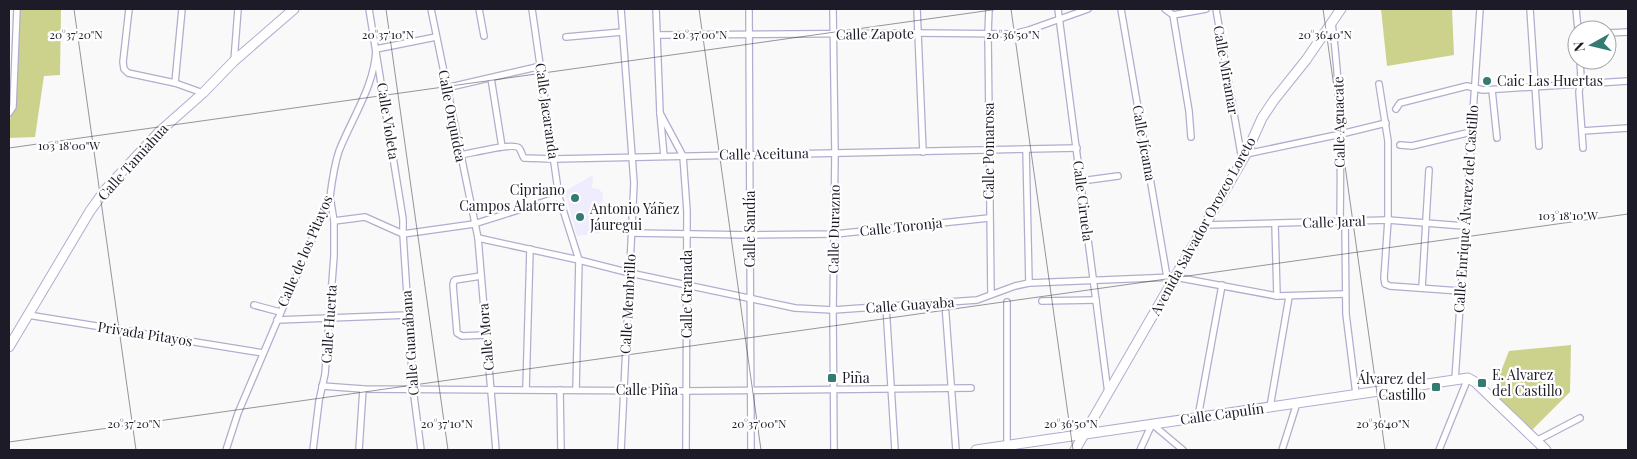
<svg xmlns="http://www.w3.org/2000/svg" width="1637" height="459" viewBox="0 0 1637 459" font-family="'Playfair Display',serif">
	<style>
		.built { fill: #efecfe }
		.green { fill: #ccd28c }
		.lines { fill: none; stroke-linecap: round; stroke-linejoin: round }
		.street-casing { stroke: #b2accf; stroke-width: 8 }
		.secondary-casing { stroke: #b2accf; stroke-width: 11 }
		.street { stroke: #fff; stroke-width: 5.5 }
		.secondary { stroke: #fff; stroke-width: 9 }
		.ticks { fill: none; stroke: #1d1b28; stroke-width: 1; stroke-opacity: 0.45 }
		.poi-dot { fill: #347b74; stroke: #fff; stroke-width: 2 }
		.labels { text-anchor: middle; stroke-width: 4.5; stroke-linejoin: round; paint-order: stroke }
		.street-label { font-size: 14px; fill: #1d1b28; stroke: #fff }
		.poi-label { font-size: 14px; fill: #1d1b28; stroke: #fff; text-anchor: start }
		.ticks-label { font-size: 12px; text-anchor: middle; fill: #1d1b28; stroke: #fff; stroke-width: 4.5; stroke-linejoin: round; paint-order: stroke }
	</style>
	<rect width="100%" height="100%" fill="#f9f9f9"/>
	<path class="built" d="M 593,175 L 592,188 L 599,189 L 603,194 L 600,233 L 577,236 L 565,191 Z"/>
	<g class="green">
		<path d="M 17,9 L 61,9 L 60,75 L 44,76 L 35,137 L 9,138 L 9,123 L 12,111 Z"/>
		<path d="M 1381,9 L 1452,9 L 1454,55 L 1387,66 Z"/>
		<path d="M 1571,345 L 1570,392 L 1531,431 L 1492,394 L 1509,351 Z"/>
	</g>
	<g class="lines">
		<defs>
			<g id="street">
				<path d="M 129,9 L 123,62 L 124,69 L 128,73 L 175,83 L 203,93"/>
				<path d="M 369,9 L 403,219 L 403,234 L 413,388 L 421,450"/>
				<path d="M 431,9 L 478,238 L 496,450"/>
				<path d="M 479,9 L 484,36"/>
				<path d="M 532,9 L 559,197 L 579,260 L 576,390"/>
				<path d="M 621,9 L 634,183 L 621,450"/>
				<path d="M 656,9 L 660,113 L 664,156"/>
				<path d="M 749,9 L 751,450"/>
				<path d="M 833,9 L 835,153 L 833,310 L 834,450"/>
				<path d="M 917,9 L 923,152"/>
				<path d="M 989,9 L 988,34 L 991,294"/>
				<path d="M 1058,9 L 1108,393"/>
				<path d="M 1121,9 L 1167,277"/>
				<path d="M 1165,9 L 1173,15 L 1189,111 L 1191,137"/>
				<path d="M 1216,9 L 1242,160"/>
				<path d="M 1530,9 L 1539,146"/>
				<path d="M 1576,9 L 1578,30"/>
				<path d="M 1173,15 L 1206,9"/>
				<path d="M 1332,23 C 1341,89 1341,154 1340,221"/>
				<path d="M 1607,33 L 1628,32"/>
				<path d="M 658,35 L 918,33 L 1014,34 L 1029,30 L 1088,9"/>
				<path d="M 566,37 L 622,32"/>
				<path d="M 1580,60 L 1581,78 L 1579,92 L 1583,148"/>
				<path d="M 234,61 L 238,9"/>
				<path d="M 491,78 L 502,147"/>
				<path d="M 175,83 L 182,9"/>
				<path d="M 1379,84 L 1388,141 L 1388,220 L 1384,278 L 1385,284 L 1390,286 L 1460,291"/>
				<path d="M 446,88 L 541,66"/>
				<path d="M 1492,90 L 1497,138"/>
				<path d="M 1396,109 L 1400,103 L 1467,86 L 1483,90 L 1628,81"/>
				<path d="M 9,113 L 13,107 L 17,9"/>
				<path d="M 660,113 L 683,156 L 687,211 L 686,450"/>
				<path d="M 1582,131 L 1628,128"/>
				<path d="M 1400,145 L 1412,146 L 1471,132"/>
				<path d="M 1026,149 L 1029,283"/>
				<path d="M 1246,154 L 1341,134 L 1386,123"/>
				<path d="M 460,155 C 469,154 513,142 519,148 C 521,150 522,155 524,158 L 554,159 L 1077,148"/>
				<path d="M 1081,181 L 1118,176"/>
				<path d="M 334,221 L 365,217 L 403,234 L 474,224 L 559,197"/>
				<path d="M 1345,221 L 1346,314 L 1356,394"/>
				<path d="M 1275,224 L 1277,296"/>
				<path d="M 1204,225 L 1388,220 L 1464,226"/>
				<path d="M 632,233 L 751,235 L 835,234 L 989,218"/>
				<path d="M 478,238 L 579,260 L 630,273 L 795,308 L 833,310 L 977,300 L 1015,286 L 1029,283 L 1175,277 L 1277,296 L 1345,294"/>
				<path d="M 481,276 L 455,280 L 454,281 L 453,285 L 457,333 L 462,336 L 485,335"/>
				<path d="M 1422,288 L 1429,170"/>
				<path d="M 1042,301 L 1096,300"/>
				<path d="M 1007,302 L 1007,446"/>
				<path d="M 945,303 L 956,450"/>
				<path d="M 254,305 L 280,312"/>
				<path d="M 886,306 L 895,450"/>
				<path d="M 28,315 L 263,353"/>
				<path d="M 277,320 L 408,315"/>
				<path d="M 1455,380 L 1480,9"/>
				<path d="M 322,386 L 363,389 L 686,391 L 971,388"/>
				<path d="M 526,389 L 530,249"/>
				<path d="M 560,390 L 561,450"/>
				<path d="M 1270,407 L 1289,297"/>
				<path d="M 1198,417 L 1222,285"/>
				<path d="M 1536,441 L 1580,418"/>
				<path d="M 226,450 L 238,413 L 330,197 C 332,181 334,166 339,151 C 352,118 375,85 376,49 L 436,37"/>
				<path d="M 313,450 L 319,401 L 325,374 L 334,256 L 334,221 L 330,197"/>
				<path d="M 359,450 L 363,389"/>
				<path d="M 1140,450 L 1152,424 L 1183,450"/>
				<path d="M 1282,450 L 1297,403"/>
				<path d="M 1439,450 L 1468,378"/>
			</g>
			<g id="secondary">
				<path d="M 9,347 L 90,211 L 106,189 L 159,132 L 203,93 L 234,61 L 294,9"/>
				<path d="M 976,450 L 1468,378 L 1475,382 L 1546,450"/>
				<path d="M 1075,450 L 1246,154 L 1262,118 L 1274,100 L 1306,60 L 1341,9"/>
			</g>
		</defs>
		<use href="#street" class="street-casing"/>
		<use href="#secondary" class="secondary-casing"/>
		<use href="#street" class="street"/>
		<use href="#secondary" class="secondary"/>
	</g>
	<path class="ticks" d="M 74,9 L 136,450M 386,9 L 448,450M 699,9 L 761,450M 1011,9 L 1073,450M 1323,9 L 1385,450M 9,148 L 999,9M 9,442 L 1628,214"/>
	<g class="poi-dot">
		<circle cx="1487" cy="81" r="5"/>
		<circle cx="575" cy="198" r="5"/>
		<circle cx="580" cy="217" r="5"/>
		<rect x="827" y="373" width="10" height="10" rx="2.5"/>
		<rect x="1477" y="378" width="10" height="10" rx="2.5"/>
		<rect x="1431" y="382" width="10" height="10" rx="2.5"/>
	</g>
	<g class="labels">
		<g class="street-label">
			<text transform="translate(875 34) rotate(-1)" y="5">Calle Zapote</text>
			<text transform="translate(1226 70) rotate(80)" y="5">Calle Miramar</text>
			<text transform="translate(547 111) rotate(82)" y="5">Calle Jacaranda</text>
			<text transform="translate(452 116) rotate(79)" y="5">Calle Orquídea</text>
			<text transform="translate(388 121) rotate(81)" y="5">Calle Violeta</text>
			<text transform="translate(1339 122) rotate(-91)" y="5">Calle Aguacate</text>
			<text transform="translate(1144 143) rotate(80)" y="5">Calle Jícama</text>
			<text transform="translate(989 151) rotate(-90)" y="5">Calle Pomarosa</text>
			<text transform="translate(764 154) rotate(-1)" y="5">Calle Aceituna</text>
			<text transform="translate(133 162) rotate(-48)" y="5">Calle Tamiahua</text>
			<text transform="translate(1083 201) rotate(83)" y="5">Calle Ciruela</text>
			<text transform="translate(1466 209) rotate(-86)" y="5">Calle Enrique Álvarez del Castillo</text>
			<text transform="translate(1334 222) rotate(-2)" y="5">Calle Jaral</text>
			<text transform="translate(1203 226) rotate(-61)" y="5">Avenida Salvador Orozco Loreto</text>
			<text transform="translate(901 227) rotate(-6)" y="5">Calle Toronja</text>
			<text transform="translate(750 229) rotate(-90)" y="5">Calle Sandía</text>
			<text transform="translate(834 229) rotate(-89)" y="5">Calle Durazno</text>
			<text transform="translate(305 251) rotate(-67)" y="5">Calle de los Pitayos</text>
			<text transform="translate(687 294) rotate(-90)" y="5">Calle Granada</text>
			<text transform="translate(628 304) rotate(-87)" y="5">Calle Membrillo</text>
			<text transform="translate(910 305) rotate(-4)" y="5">Calle Guayaba</text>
			<text transform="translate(329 324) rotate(-86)" y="5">Calle Huerta</text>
			<text transform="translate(145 334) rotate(9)" y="5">Privada Pitayos</text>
			<text transform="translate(486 337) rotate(-95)" y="5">Calle Mora</text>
			<text transform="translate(410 343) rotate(-94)" y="5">Calle Guanábana</text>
			<text x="647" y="395">Calle Piña</text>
			<text transform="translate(1222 414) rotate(-8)" y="5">Calle Capulín</text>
		</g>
		<g class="poi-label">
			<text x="1497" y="86">Caic Las Huertas</text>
			<text x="565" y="195" text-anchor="end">Cipriano<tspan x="565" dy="16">Campos Alatorre</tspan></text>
			<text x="590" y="214">Antonio Yáñez<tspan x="590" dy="16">Jáuregui</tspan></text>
			<text x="1492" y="380">E. Alvarez<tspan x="1492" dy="16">del Castillo</tspan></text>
			<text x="842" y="383">Piña</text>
			<text x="1426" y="384" text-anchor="end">Álvarez del<tspan x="1426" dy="16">Castillo</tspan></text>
		</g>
	</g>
	<g class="ticks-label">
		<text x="76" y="39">20°37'20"N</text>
		<text x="388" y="39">20°37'10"N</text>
		<text x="700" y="39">20°37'00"N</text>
		<text x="1013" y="39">20°36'50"N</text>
		<text x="1325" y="39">20°36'40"N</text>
		<text x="69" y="150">103°18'00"W</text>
		<text x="1568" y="220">103°18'10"W</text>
		<text x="134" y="428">20°37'20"N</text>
		<text x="447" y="428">20°37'10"N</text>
		<text x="759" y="428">20°37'00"N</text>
		<text x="1071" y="428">20°36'50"N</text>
		<text x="1383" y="428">20°36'40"N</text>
	</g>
	<rect width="1637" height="459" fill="none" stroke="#1d1b28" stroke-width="20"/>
	<g transform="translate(1592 45) rotate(262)"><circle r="24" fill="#ffffff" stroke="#a5a4a9"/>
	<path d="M0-4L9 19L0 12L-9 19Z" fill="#347b74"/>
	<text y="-8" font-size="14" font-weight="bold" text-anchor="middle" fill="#1d1b28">N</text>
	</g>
</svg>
